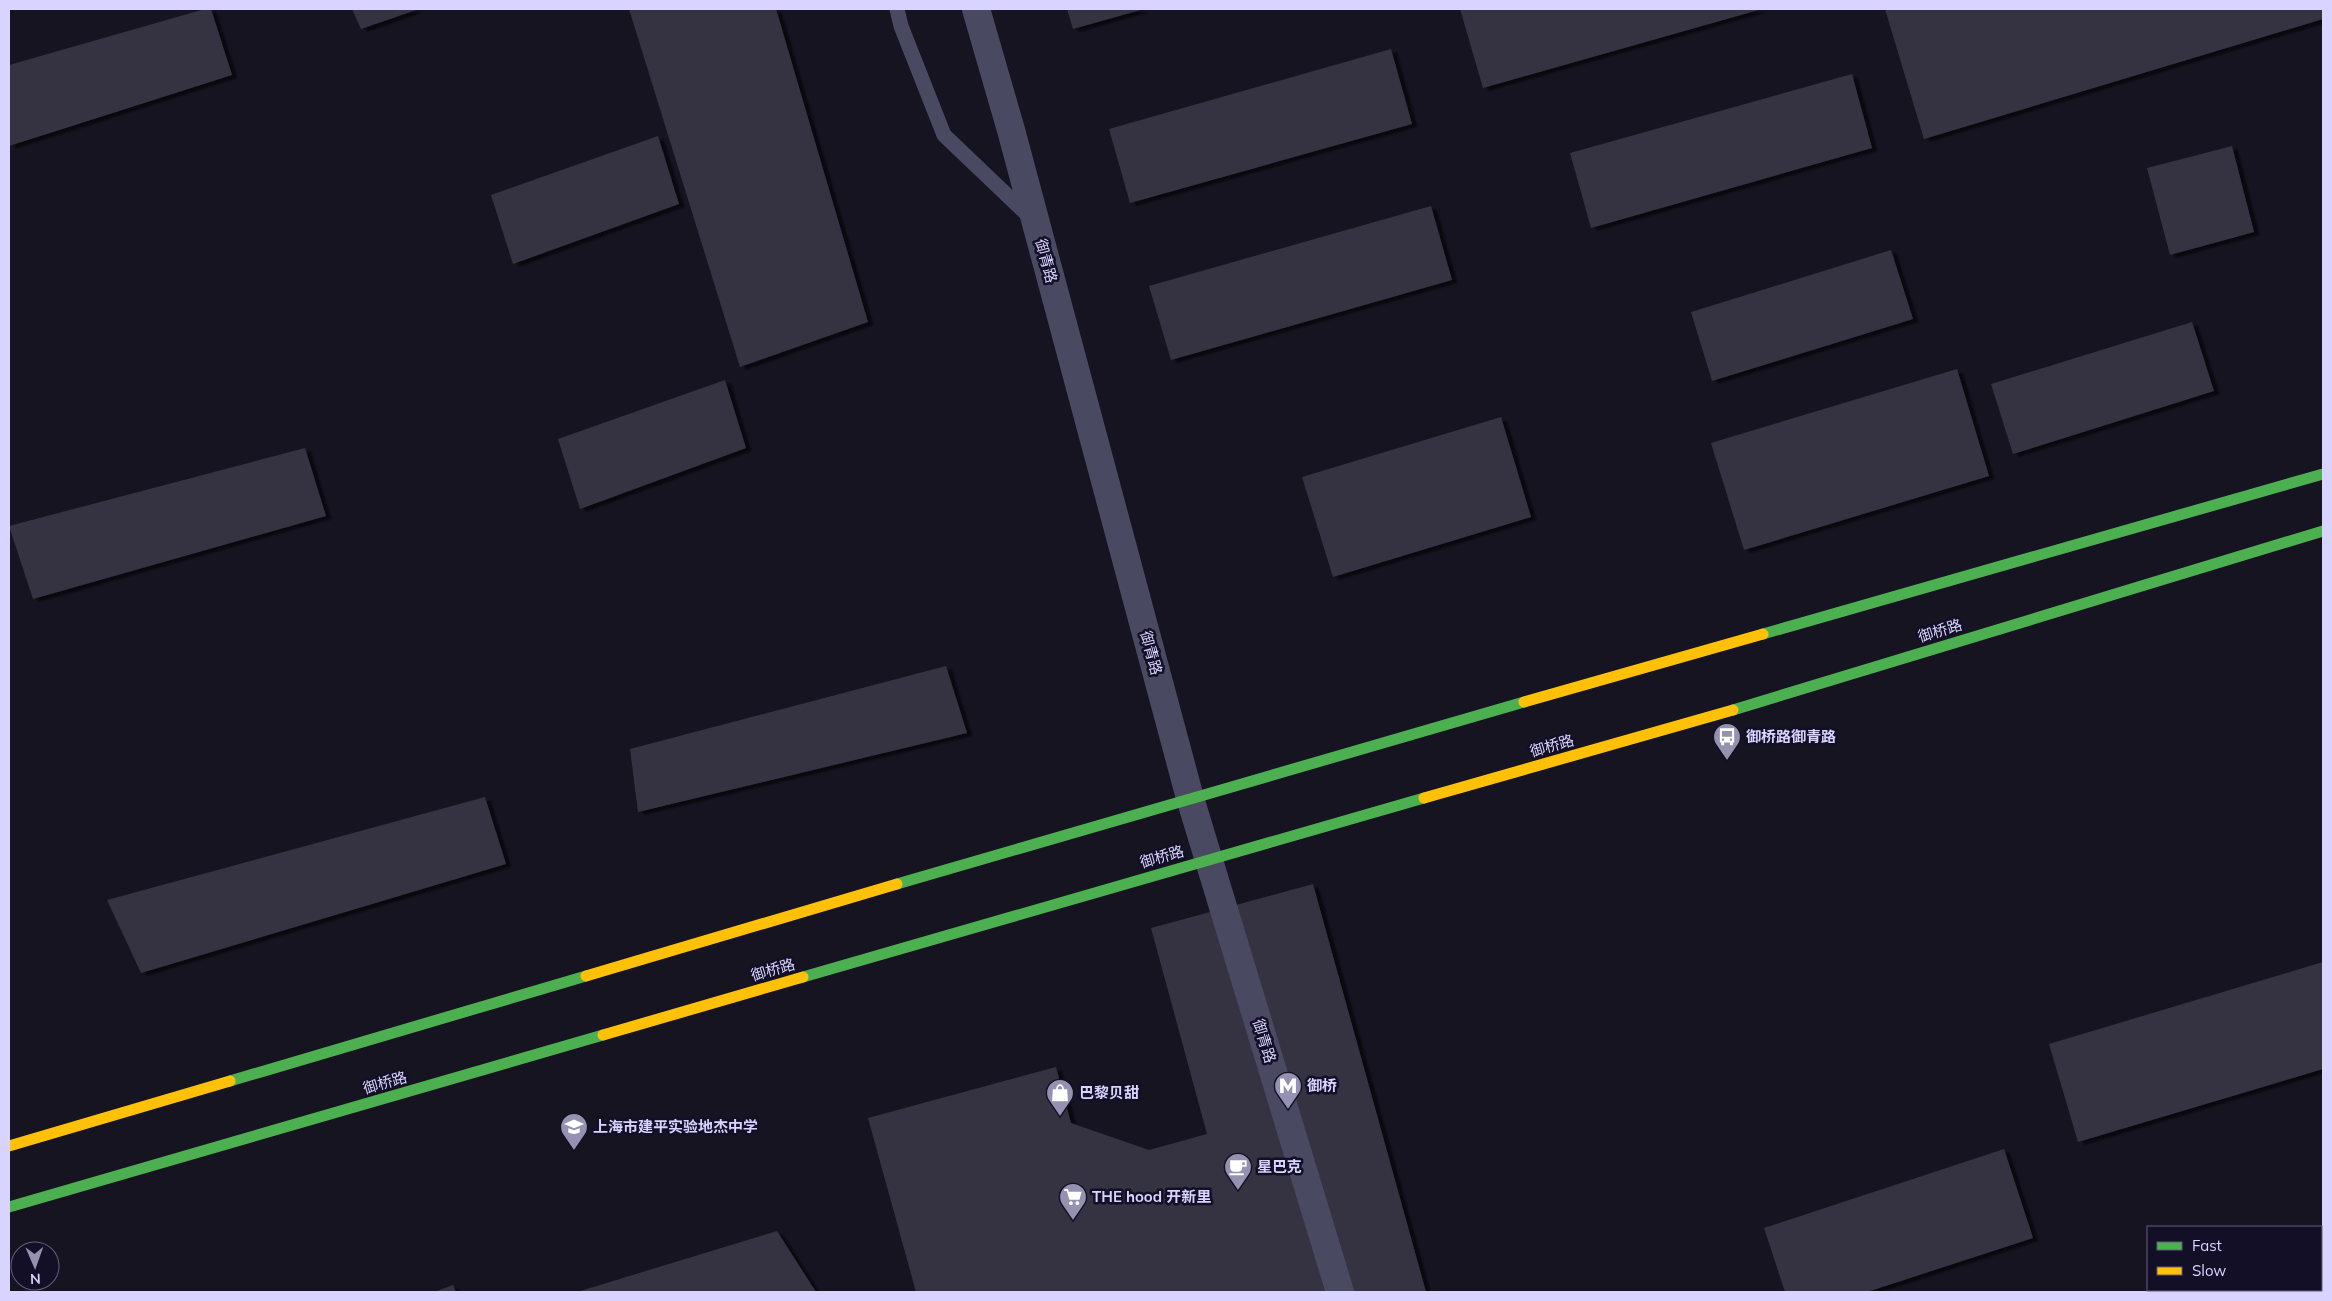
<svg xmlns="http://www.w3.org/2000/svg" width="2332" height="1301" viewBox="0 0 2332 1301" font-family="Mulish,'Noto Sans SC',sans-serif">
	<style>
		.building { fill: #343243; filter: url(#shadow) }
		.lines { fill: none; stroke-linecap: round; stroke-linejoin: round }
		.lane { stroke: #4a4962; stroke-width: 15 }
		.street { stroke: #4a4962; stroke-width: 28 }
		.fast { stroke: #4caf50; stroke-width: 11 }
		.slow { stroke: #ffc107; stroke-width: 11 }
		.labels { text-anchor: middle; stroke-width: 5; stroke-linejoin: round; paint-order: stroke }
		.street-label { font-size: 15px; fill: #d9d4ff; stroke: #130f26 }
		.poi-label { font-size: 15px; font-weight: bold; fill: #d9d4ff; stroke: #130f26; text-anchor: start }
	</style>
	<defs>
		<filter id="shadow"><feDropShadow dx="5.5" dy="3" stdDeviation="1" flood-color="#0009"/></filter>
	</defs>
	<rect width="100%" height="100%" fill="#161421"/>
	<g class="building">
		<path d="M 205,9 L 211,9 L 232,75 L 9,146 L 9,65 Z"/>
		<path d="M 352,9 L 419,9 L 361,29 Z"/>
		<path d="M 629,9 L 776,9 L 868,322 L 740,367 Z"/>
		<path d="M 1067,9 L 1144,9 L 1073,29 Z"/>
		<path d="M 1460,9 L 1762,9 L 1483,88 Z"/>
		<path d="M 1885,9 L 2323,9 L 2323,19 L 1924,139 Z"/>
		<path d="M 1391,49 L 1412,124 L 1130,203 L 1109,129 Z"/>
		<path d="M 1852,74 L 1872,148 L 1591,228 L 1570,153 Z"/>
		<path d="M 658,136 L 679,204 L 513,264 L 491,195 Z"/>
		<path d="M 2232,146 L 2254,232 L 2170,255 L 2147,168 Z"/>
		<path d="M 1431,206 L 1452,280 L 1171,360 L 1149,286 Z"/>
		<path d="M 1891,250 L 1913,319 L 1712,381 L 1691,312 Z"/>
		<path d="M 2192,322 L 2214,391 L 2013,454 L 1991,384 Z"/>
		<path d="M 1957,369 L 1989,476 L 1744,550 L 1711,443 Z"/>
		<path d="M 725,380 L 746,448 L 580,509 L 558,439 Z"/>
		<path d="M 1501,417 L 1531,517 L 1333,577 L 1302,477 Z"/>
		<path d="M 305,448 L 326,516 L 33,599 L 9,526 Z"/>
		<path d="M 946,666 L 967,733 L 638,812 L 630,749 Z"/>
		<path d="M 485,797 L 506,864 L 141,973 L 107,900 Z"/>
		<path d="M 1313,884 L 1426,1292 L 916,1292 L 868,1118 L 1056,1067 L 1071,1123 L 1149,1150 L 1207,1134 L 1151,928 Z"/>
		<path d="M 2323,962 L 2323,1069 L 2078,1142 L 2049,1044 Z"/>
		<path d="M 2004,1149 L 2033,1238 L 1867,1292 L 1785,1292 L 1764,1228 Z"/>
		<path d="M 777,1231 L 816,1292 L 577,1292 Z"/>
		<path d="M 453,1285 L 456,1292 L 434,1292 Z"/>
	</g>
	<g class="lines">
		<path class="lane" d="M 897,9 L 901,26 L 944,135 L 1030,217"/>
		<path class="street" d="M 976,9 L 1011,130 L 1190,798 L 1340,1292"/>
		<g class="fast">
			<path d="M 1763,634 L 2323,474"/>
			<path d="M 1733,710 L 2323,531"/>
			<path d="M 897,884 L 1524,702"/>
			<path d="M 803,977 L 1424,798"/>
			<path d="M 230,1081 L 586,976"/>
			<path d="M 9,1207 L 603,1035"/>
		</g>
		<g class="slow">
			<path d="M 1524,702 L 1763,634"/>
			<path d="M 1424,798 L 1733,710"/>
			<path d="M 586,976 L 897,884"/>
			<path d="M 603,1035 L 803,977"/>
			<path d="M 9,1146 L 230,1081"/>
		</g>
	</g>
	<defs>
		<symbol id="bus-pin" viewBox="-11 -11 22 30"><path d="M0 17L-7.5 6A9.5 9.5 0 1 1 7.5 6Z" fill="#9591b1" stroke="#130f26"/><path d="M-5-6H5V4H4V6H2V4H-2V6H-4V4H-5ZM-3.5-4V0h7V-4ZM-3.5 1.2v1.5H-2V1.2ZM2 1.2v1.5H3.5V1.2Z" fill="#fff"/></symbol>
		<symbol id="metro-pin" viewBox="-11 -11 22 30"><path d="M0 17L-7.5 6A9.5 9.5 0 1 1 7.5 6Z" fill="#9591b1" stroke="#130f26"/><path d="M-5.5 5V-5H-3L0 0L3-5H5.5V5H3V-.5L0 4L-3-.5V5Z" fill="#fff"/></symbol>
		<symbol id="shop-pin" viewBox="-11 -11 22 30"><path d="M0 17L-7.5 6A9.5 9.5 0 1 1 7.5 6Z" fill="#9591b1" stroke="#130f26"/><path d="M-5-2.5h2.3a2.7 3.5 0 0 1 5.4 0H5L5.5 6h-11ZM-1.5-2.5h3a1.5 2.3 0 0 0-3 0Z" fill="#fff"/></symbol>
		<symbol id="school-pin" viewBox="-11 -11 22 30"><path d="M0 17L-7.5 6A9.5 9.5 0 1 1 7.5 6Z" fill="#9591b1" stroke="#130f26"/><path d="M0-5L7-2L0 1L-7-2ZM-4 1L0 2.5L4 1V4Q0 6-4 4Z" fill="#fff"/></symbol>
		<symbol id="cafe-pin" viewBox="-11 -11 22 30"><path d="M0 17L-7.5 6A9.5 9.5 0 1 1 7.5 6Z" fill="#9591b1" stroke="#130f26"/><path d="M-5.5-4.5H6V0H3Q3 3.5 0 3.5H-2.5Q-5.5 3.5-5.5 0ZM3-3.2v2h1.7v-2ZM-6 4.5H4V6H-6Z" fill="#fff"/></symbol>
		<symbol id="supermarket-pin" viewBox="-11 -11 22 30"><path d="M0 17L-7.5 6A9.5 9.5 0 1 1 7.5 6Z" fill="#9591b1" stroke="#130f26"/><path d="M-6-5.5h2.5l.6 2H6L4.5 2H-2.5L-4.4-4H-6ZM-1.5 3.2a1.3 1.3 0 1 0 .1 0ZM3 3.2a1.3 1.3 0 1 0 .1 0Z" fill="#fff"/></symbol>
	</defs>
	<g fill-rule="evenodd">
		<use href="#bus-pin" x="1711" y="721" width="32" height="43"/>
		<use href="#metro-pin" x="1272" y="1070" width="32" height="43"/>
		<use href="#shop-pin" x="1044" y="1077" width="32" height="43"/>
		<use href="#school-pin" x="558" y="1111" width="32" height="43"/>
		<use href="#cafe-pin" x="1222" y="1151" width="32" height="43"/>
		<use href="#supermarket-pin" x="1057" y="1181" width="32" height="43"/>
	</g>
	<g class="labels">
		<g class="street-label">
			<text transform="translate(1046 261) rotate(75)" y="5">御青路</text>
			<text transform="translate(1940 631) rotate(-17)" y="5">御桥路</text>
			<text transform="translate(1151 653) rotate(75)" y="5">御青路</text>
			<text transform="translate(1552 746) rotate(-16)" y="5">御桥路</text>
			<text transform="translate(1162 857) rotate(-16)" y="5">御桥路</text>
			<text transform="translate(773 970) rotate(-16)" y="5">御桥路</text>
			<text transform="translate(1264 1041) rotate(73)" y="5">御青路</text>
			<text transform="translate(385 1083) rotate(-16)" y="5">御桥路</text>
		</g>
		<g class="poi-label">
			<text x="1746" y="742">御桥路御青路</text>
			<text x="1307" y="1091">御桥</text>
			<text x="1079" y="1098">巴黎贝甜</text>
			<text x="593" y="1132">上海市建平实验地杰中学</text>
			<text x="1257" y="1172">星巴克</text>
			<text x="1092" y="1202">THE hood 开新里</text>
		</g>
	</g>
	<rect width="2332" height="1301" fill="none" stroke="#d9d4ff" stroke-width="20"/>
	<rect x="2147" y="1226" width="175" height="65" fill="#130f26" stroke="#625e7d"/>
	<rect x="2157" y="1242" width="25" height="8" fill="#4caf50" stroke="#625e7d"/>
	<text x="2192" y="1251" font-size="15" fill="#d9d4ff">Fast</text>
	<rect x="2157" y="1267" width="25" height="8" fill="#ffc107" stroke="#625e7d"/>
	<text x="2192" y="1276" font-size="15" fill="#d9d4ff">Slow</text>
	<g transform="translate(35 1266) rotate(178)"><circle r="24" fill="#130f26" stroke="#625e7d"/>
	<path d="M0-4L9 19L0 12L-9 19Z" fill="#9591b1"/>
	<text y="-8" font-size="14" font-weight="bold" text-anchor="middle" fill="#d9d4ff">N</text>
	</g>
</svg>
